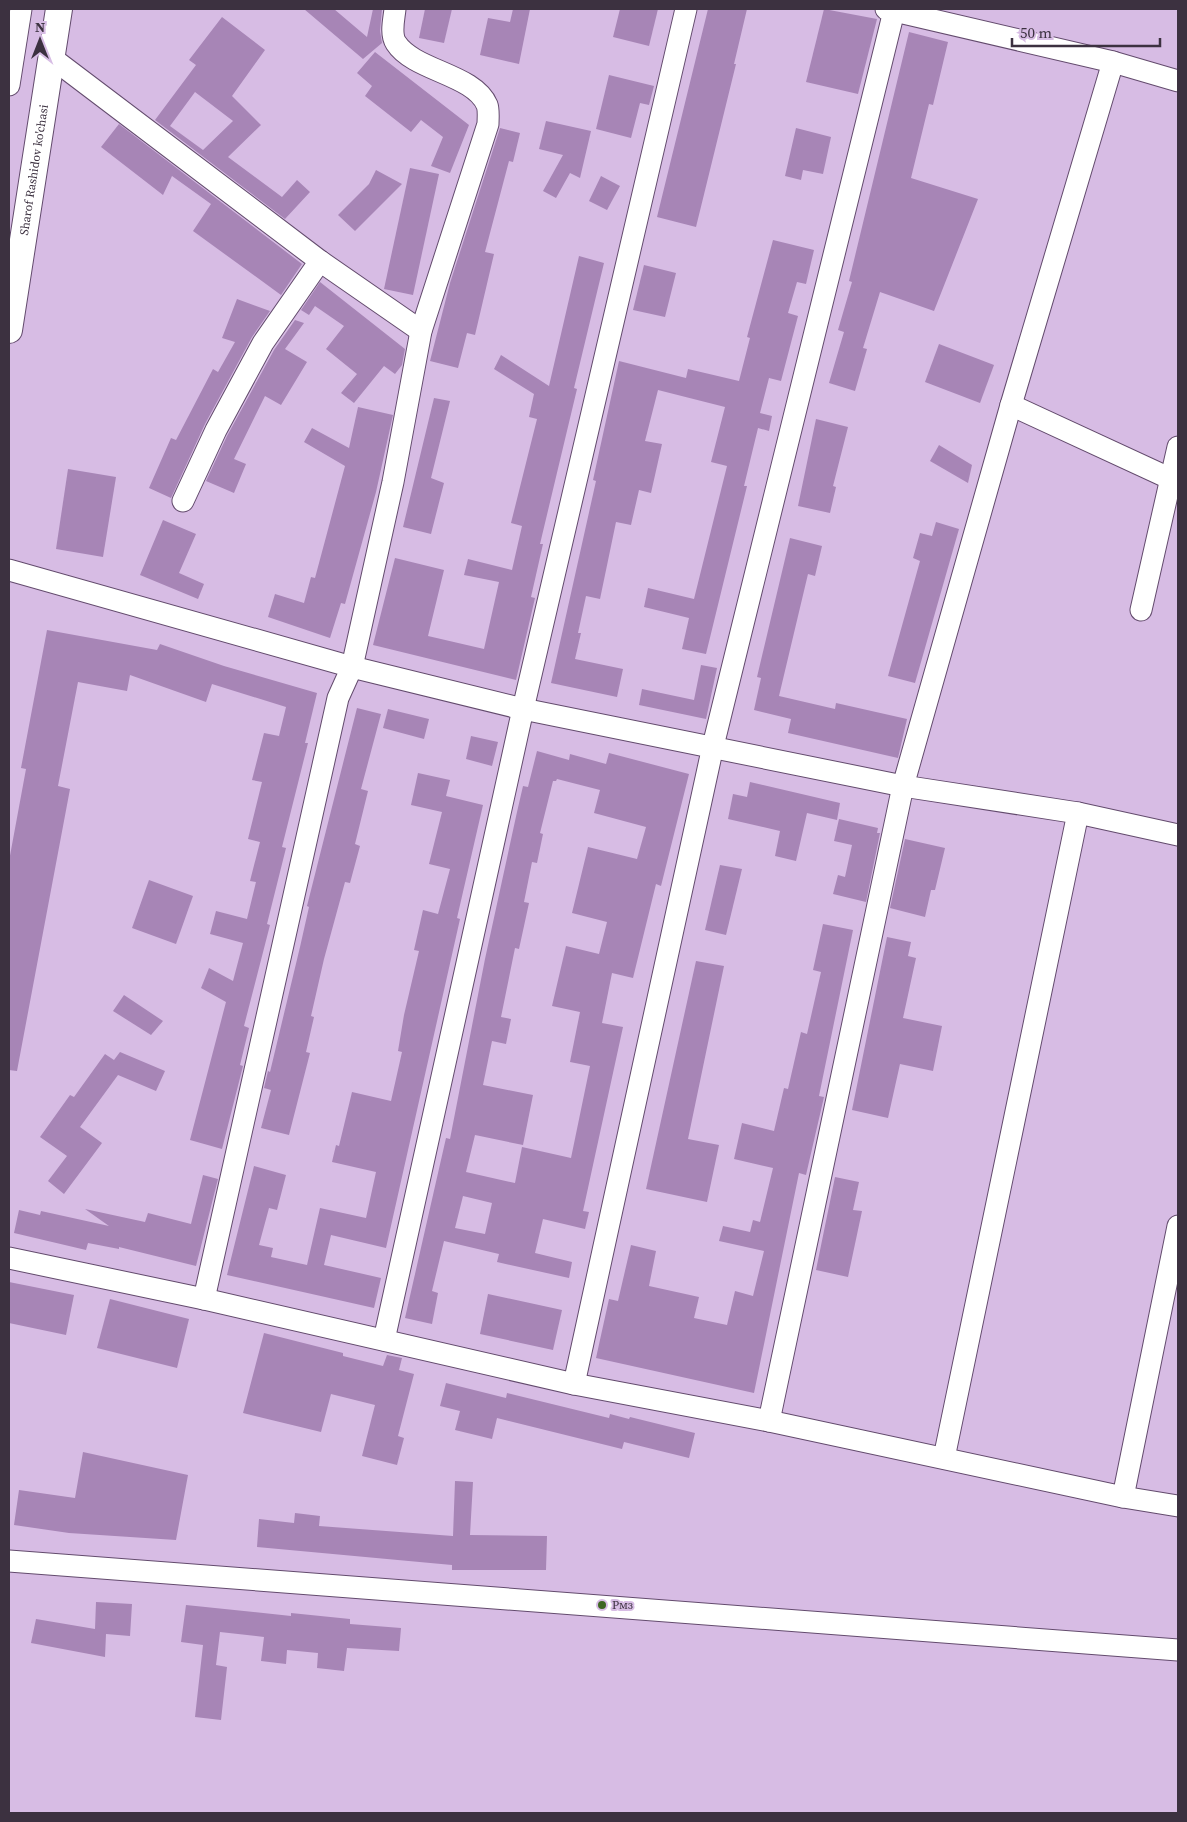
<svg xmlns="http://www.w3.org/2000/svg" width="1187" height="1822" viewBox="0 0 1187 1822" font-family="'Source Serif 4',serif">
	<style>
		.building { fill: #a785b6; fill-rule: evenodd }
		.lines { fill: none; stroke-linecap: round; stroke-linejoin: round }
		.minor-casing { stroke: #634b6d; stroke-width: 23 }
		.major-casing { stroke: #634b6d; stroke-width: 28 }
		.minor { stroke: #fff; stroke-width: 21 }
		.major { stroke: #fff; stroke-width: 26 }
		.poi-dot { fill: #3e6723; stroke: #d7bce4; stroke-width: 2 }
		.labels { text-anchor: middle; stroke-width: 4; stroke-linejoin: round; paint-order: stroke }
		.street-label { font-size: 12px; fill: #3c3140; stroke: #d7bce4 }
		.poi-label { font-size: 12px; fill: #3c3140; stroke: #d7bce4; text-anchor: start }
	</style>
	<rect width="100%" height="100%" fill="#d7bce4"/>
	<g class="building">
		<path d="M 304,9 L 334,9 L 367,37 L 373,9 L 382,9 L 380,31 L 382,43 L 363,59 Z"/>
		<path d="M 425,9 L 452,9 L 444,43 L 419,38 Z"/>
		<path d="M 513,9 L 530,9 L 519,64 L 480,55 L 488,18 L 510,22 Z"/>
		<path d="M 620,9 L 658,9 L 649,46 L 613,37 Z"/>
		<path d="M 708,9 L 747,9 L 734,64 L 736,64 L 696,227 L 657,217 Z"/>
		<path d="M 824,9 L 877,19 L 858,94 L 806,82 Z"/>
		<path d="M 222,17 L 265,50 L 232,96 L 261,125 L 228,157 L 282,197 L 297,180 L 310,192 L 285,219 L 155,120 L 196,65 L 189,60 ZM 195,92 L 233,121 L 203,150 L 170,126 Z"/>
		<path d="M 909,32 L 948,42 L 933,105 L 929,104 L 911,178 L 978,199 L 934,311 L 880,292 L 863,348 L 867,349 L 855,391 L 829,383 L 844,332 L 838,330 L 852,282 L 849,281 Z"/>
		<path d="M 375,52 L 469,125 L 450,173 L 431,166 L 443,137 L 421,120 L 411,132 L 365,96 L 372,86 L 357,73 Z"/>
		<path d="M 609,75 L 654,86 L 649,105 L 640,103 L 631,138 L 596,129 Z"/>
		<path d="M 546,121 L 591,131 L 580,178 L 570,173 L 556,198 L 543,191 L 563,155 L 539,149 Z"/>
		<path d="M 119,124 L 302,264 L 281,295 L 193,231 L 211,204 L 172,176 L 163,195 L 101,147 Z"/>
		<path d="M 500,128 L 520,133 L 513,162 L 509,161 L 485,252 L 494,254 L 475,335 L 467,333 L 458,368 L 430,361 L 450,283 Z"/>
		<path d="M 796,128 L 831,137 L 823,174 L 803,170 L 801,180 L 785,176 Z"/>
		<path d="M 410,168 L 439,174 L 413,295 L 384,289 Z"/>
		<path d="M 376,170 L 402,184 L 355,231 L 338,215 L 369,184 Z"/>
		<path d="M 601,176 L 620,186 L 607,210 L 589,201 Z"/>
		<path d="M 773,240 L 814,250 L 806,284 L 797,282 L 788,313 L 798,316 L 781,381 L 769,378 L 760,413 L 772,416 L 769,431 L 758,428 L 744,486 L 747,486 L 706,654 L 682,649 L 689,618 L 644,607 L 648,588 L 694,599 L 727,466 L 711,462 L 725,407 L 658,390 L 645,441 L 662,444 L 651,493 L 639,490 L 631,525 L 616,522 L 600,599 L 586,596 L 578,633 L 581,633 L 575,659 L 623,669 L 617,697 L 551,683 L 596,481 L 593,480 L 619,361 L 686,378 L 688,369 L 739,381 L 750,338 L 747,337 Z"/>
		<path d="M 579,256 L 604,263 L 574,388 L 577,389 L 540,544 L 543,544 L 531,597 L 535,598 L 516,680 L 373,645 L 395,558 L 444,570 L 428,636 L 484,649 L 499,582 L 464,575 L 468,559 L 512,570 L 522,526 L 511,523 L 537,419 L 529,417 L 534,394 L 494,369 L 501,355 L 549,386 Z"/>
		<path d="M 644,265 L 676,273 L 665,317 L 633,310 Z"/>
		<path d="M 320,282 L 405,349 L 402,365 L 395,374 L 384,366 L 354,403 L 341,393 L 357,374 L 326,349 L 344,326 L 315,306 L 309,315 L 301,310 Z"/>
		<path d="M 237,299 L 270,311 L 252,337 L 205,424 L 171,498 L 149,488 L 171,438 L 176,440 L 213,369 L 218,372 L 235,342 L 222,338 Z"/>
		<path d="M 295,320 L 304,323 L 285,349 L 307,362 L 281,405 L 265,396 L 234,459 L 246,464 L 234,493 L 206,481 L 227,436 L 274,350 Z"/>
		<path d="M 939,344 L 994,365 L 980,403 L 925,382 Z"/>
		<path d="M 434,398 L 450,401 L 431,478 L 444,483 L 431,534 L 403,527 Z"/>
		<path d="M 358,407 L 393,415 L 376,492 L 345,604 L 341,603 L 330,638 L 268,617 L 275,594 L 304,603 L 311,577 L 315,578 L 345,466 L 304,442 L 312,428 L 349,448 Z"/>
		<path d="M 816,419 L 848,427 L 833,486 L 836,487 L 830,513 L 798,506 Z"/>
		<path d="M 939,445 L 972,465 L 968,483 L 930,461 Z"/>
		<path d="M 68,469 L 116,477 L 103,557 L 56,549 Z"/>
		<path d="M 163,520 L 196,534 L 179,573 L 204,584 L 198,599 L 140,575 Z"/>
		<path d="M 936,522 L 959,529 L 915,683 L 888,676 L 920,561 L 913,558 L 920,533 L 932,536 Z"/>
		<path d="M 790,538 L 822,546 L 815,576 L 808,574 L 779,696 L 835,709 L 836,703 L 907,719 L 898,758 L 788,733 L 791,719 L 754,710 L 761,678 L 757,677 Z"/>
		<path d="M 47,630 L 157,650 L 160,644 L 224,666 L 317,693 L 305,743 L 308,743 L 282,847 L 286,848 L 267,924 L 270,925 L 244,1026 L 249,1028 L 240,1065 L 243,1066 L 222,1149 L 190,1140 L 226,1002 L 201,988 L 209,968 L 233,981 L 243,943 L 210,934 L 216,911 L 247,919 L 256,882 L 250,881 L 260,842 L 248,839 L 262,782 L 252,780 L 264,733 L 279,736 L 286,707 L 212,684 L 206,702 L 130,675 L 127,691 L 78,682 L 58,786 L 70,789 L 17,1071 L 9,1070 L 9,861 L 26,769 L 21,768 Z"/>
		<path d="M 701,665 L 717,668 L 706,719 L 639,705 L 642,689 L 694,700 Z"/>
		<path d="M 357,708 L 381,714 L 361,789 L 368,791 L 355,844 L 360,846 L 350,883 L 345,882 L 324,959 L 311,1016 L 314,1017 L 306,1052 L 310,1053 L 289,1135 L 261,1128 L 271,1090 L 264,1088 L 268,1071 L 270,1072 L 300,947 L 309,907 L 307,906 Z"/>
		<path d="M 388,709 L 429,719 L 424,739 L 383,728 Z"/>
		<path d="M 471,736 L 498,742 L 492,766 L 466,759 Z"/>
		<path d="M 537,751 L 569,760 L 570,754 L 606,764 L 609,753 L 689,774 L 661,886 L 656,884 L 633,978 L 612,973 L 602,1023 L 623,1027 L 583,1211 L 589,1212 L 585,1229 L 543,1219 L 535,1253 L 572,1262 L 569,1278 L 497,1262 L 499,1254 L 444,1241 L 432,1291 L 438,1293 L 432,1324 L 405,1318 L 446,1138 L 450,1139 L 485,959 L 517,812 L 523,786 L 528,787 ZM 557,779 L 600,790 L 594,813 L 646,827 L 637,859 L 588,847 L 572,913 L 607,922 L 599,954 L 566,946 L 552,1006 L 580,1012 L 570,1062 L 590,1066 L 571,1158 L 522,1147 L 515,1183 L 466,1172 L 475,1135 L 523,1145 L 533,1095 L 483,1085 L 492,1041 L 506,1044 L 511,1019 L 501,1017 L 515,948 L 519,949 L 529,903 L 524,902 L 532,862 L 537,863 L 543,834 L 540,833 L 553,781 L 556,781 ZM 463,1196 L 492,1203 L 485,1234 L 455,1228 Z"/>
		<path d="M 418,773 L 450,780 L 446,796 L 483,805 L 457,918 L 460,919 L 386,1248 L 331,1235 L 324,1265 L 381,1278 L 374,1308 L 227,1275 L 254,1166 L 286,1175 L 277,1210 L 269,1208 L 259,1245 L 273,1248 L 271,1257 L 307,1265 L 320,1208 L 366,1218 L 376,1172 L 332,1162 L 336,1145 L 339,1146 L 352,1092 L 391,1101 L 402,1052 L 398,1051 L 404,1015 L 419,951 L 414,950 L 423,910 L 438,914 L 450,869 L 429,864 L 442,812 L 411,805 Z"/>
		<path d="M 750,782 L 840,803 L 837,820 L 807,813 L 796,861 L 775,856 L 780,831 L 728,819 L 733,794 L 747,797 Z"/>
		<path d="M 839,819 L 878,828 L 877,833 L 880,833 L 866,902 L 833,894 L 838,875 L 845,877 L 852,845 L 834,841 Z"/>
		<path d="M 905,839 L 945,848 L 935,890 L 931,890 L 925,917 L 890,908 Z"/>
		<path d="M 720,865 L 742,869 L 726,935 L 705,930 Z"/>
		<path d="M 149,880 L 193,896 L 176,944 L 132,928 Z"/>
		<path d="M 823,924 L 853,930 L 819,1096 L 824,1097 L 806,1175 L 799,1173 L 754,1393 L 596,1358 L 609,1299 L 618,1301 L 631,1245 L 656,1251 L 649,1286 L 699,1297 L 694,1318 L 727,1325 L 735,1291 L 753,1296 L 764,1251 L 719,1241 L 723,1226 L 750,1232 L 753,1220 L 760,1222 L 773,1168 L 734,1159 L 742,1123 L 774,1131 L 784,1088 L 788,1089 L 801,1032 L 807,1034 L 821,972 L 813,970 Z"/>
		<path d="M 887,937 L 911,942 L 908,956 L 916,958 L 903,1018 L 942,1026 L 933,1071 L 900,1064 L 888,1118 L 852,1110 Z"/>
		<path d="M 696,961 L 724,966 L 688,1139 L 719,1145 L 707,1202 L 646,1189 Z"/>
		<path d="M 124,995 L 163,1021 L 151,1035 L 113,1011 Z"/>
		<path d="M 120,1052 L 165,1071 L 156,1091 L 118,1075 L 80,1127 L 102,1143 L 64,1194 L 48,1181 L 67,1156 L 40,1137 L 70,1095 L 74,1097 L 105,1054 L 114,1060 Z"/>
		<path d="M 203,1175 L 218,1179 L 196,1266 L 119,1247 L 119,1249 L 88,1243 L 86,1250 L 14,1233 L 19,1210 L 40,1215 L 41,1211 L 109,1226 L 85,1209 L 145,1222 L 148,1213 L 191,1224 Z"/>
		<path d="M 835,1177 L 859,1182 L 853,1210 L 862,1211 L 848,1277 L 816,1270 Z"/>
		<path d="M 9,1282 L 74,1295 L 66,1335 L 9,1323 Z"/>
		<path d="M 488,1294 L 562,1310 L 553,1350 L 480,1334 Z"/>
		<path d="M 110,1299 L 189,1319 L 177,1368 L 97,1348 Z"/>
		<path d="M 264,1333 L 343,1353 L 343,1356 L 383,1366 L 387,1355 L 402,1358 L 399,1370 L 414,1374 L 398,1436 L 404,1438 L 397,1465 L 362,1456 L 375,1405 L 331,1394 L 321,1432 L 243,1413 Z"/>
		<path d="M 446,1383 L 506,1398 L 507,1393 L 609,1418 L 610,1414 L 629,1419 L 630,1417 L 695,1433 L 689,1458 L 624,1442 L 622,1449 L 497,1418 L 492,1439 L 455,1430 L 460,1411 L 440,1406 Z"/>
		<path d="M 83,1452 L 188,1475 L 176,1540 L 69,1533 L 14,1525 L 19,1490 L 75,1498 Z"/>
		<path d="M 455,1481 L 473,1482 L 470,1535 L 547,1536 L 546,1570 L 452,1570 L 452,1565 L 257,1547 L 259,1519 L 294,1523 L 295,1513 L 320,1516 L 319,1526 L 453,1536 Z"/>
		<path d="M 96,1602 L 132,1604 L 130,1636 L 106,1634 L 105,1657 L 31,1643 L 36,1619 L 95,1629 Z"/>
		<path d="M 186,1605 L 291,1616 L 291,1613 L 350,1619 L 350,1624 L 401,1628 L 399,1651 L 347,1648 L 344,1671 L 317,1668 L 318,1653 L 287,1650 L 286,1664 L 261,1661 L 264,1637 L 220,1632 L 216,1665 L 227,1667 L 221,1720 L 195,1717 L 203,1645 L 181,1642 Z"/>
	</g>
	<g class="lines">
		<defs>
			<g id="minor">
				<path d="M 886,9 L 1113,62 L 1178,81"/>
				<path d="M 52,58 L 320,261 L 421,331"/>
				<path d="M 9,85 L 21,9"/>
				<path d="M 1011,405 L 1171,479"/>
				<path d="M 183,501 L 216,430 L 263,343 L 320,261"/>
				<path d="M 9,570 L 352,667 L 523,709 L 903,786 L 1078,813 L 1178,835"/>
				<path d="M 1141,610 L 1178,447"/>
				<path d="M 9,1258 L 204,1299 L 574,1384 L 769,1421 L 1123,1497 L 1178,1506"/>
				<path d="M 204,1299 L 338,698 L 352,667 L 393,482 L 421,331 L 488,124 C 488,119 489,110 487,105 C 474,74 414,71 396,43 C 390,34 394,19 395,9"/>
				<path d="M 384,1340 L 523,709 L 686,9"/>
				<path d="M 574,1384 L 713,746 L 894,11"/>
				<path d="M 769,1421 L 903,786 L 1011,405 L 1113,62"/>
				<path d="M 944,1458 L 1078,813"/>
				<path d="M 1123,1497 L 1178,1226"/>
				<path d="M 9,1561 L 1178,1650"/>
			</g>
			<g id="major">
				<path id="s1" d="M 9,330 L 59,9"/>
			</g>
		</defs>
		<use href="#minor" class="minor-casing"/>
		<use href="#major" class="major-casing"/>
		<use href="#minor" class="minor"/>
		<use href="#major" class="major"/>
	</g>
	<circle class="poi-dot" cx="602" cy="1605" r="5"/>
	<g class="labels">
		<g class="street-label">
			<text dy="4" stroke="none"><textPath href="#s1" startOffset="162">Sharof Rashidov ko'chasi</textPath></text>
		</g>
		<g class="poi-label">
			<text x="612" y="1609">Рмз</text>
		</g>
	</g>
	<rect width="1187" height="1822" fill="none" stroke="#3c3140" stroke-width="20"/>
	<g transform="translate(40 40)" stroke="#d7bce4" stroke-width="4" paint-order="stroke">
	<path d="M0-4L9 19L0 12L-9 19Z" fill="#3c3140"/>
	<text y="-8" font-size="14" font-weight="bold" text-anchor="middle" fill="#3c3140">N</text>
	</g>
	<path d="M1012 38v8h148v-8" fill="none" stroke="#3c3140" stroke-width="2.5"/>
	<text x="1020" y="38" font-size="15" fill="#3c3140" stroke="#d7bce4" stroke-width="4" paint-order="stroke">50 m</text>
</svg>
